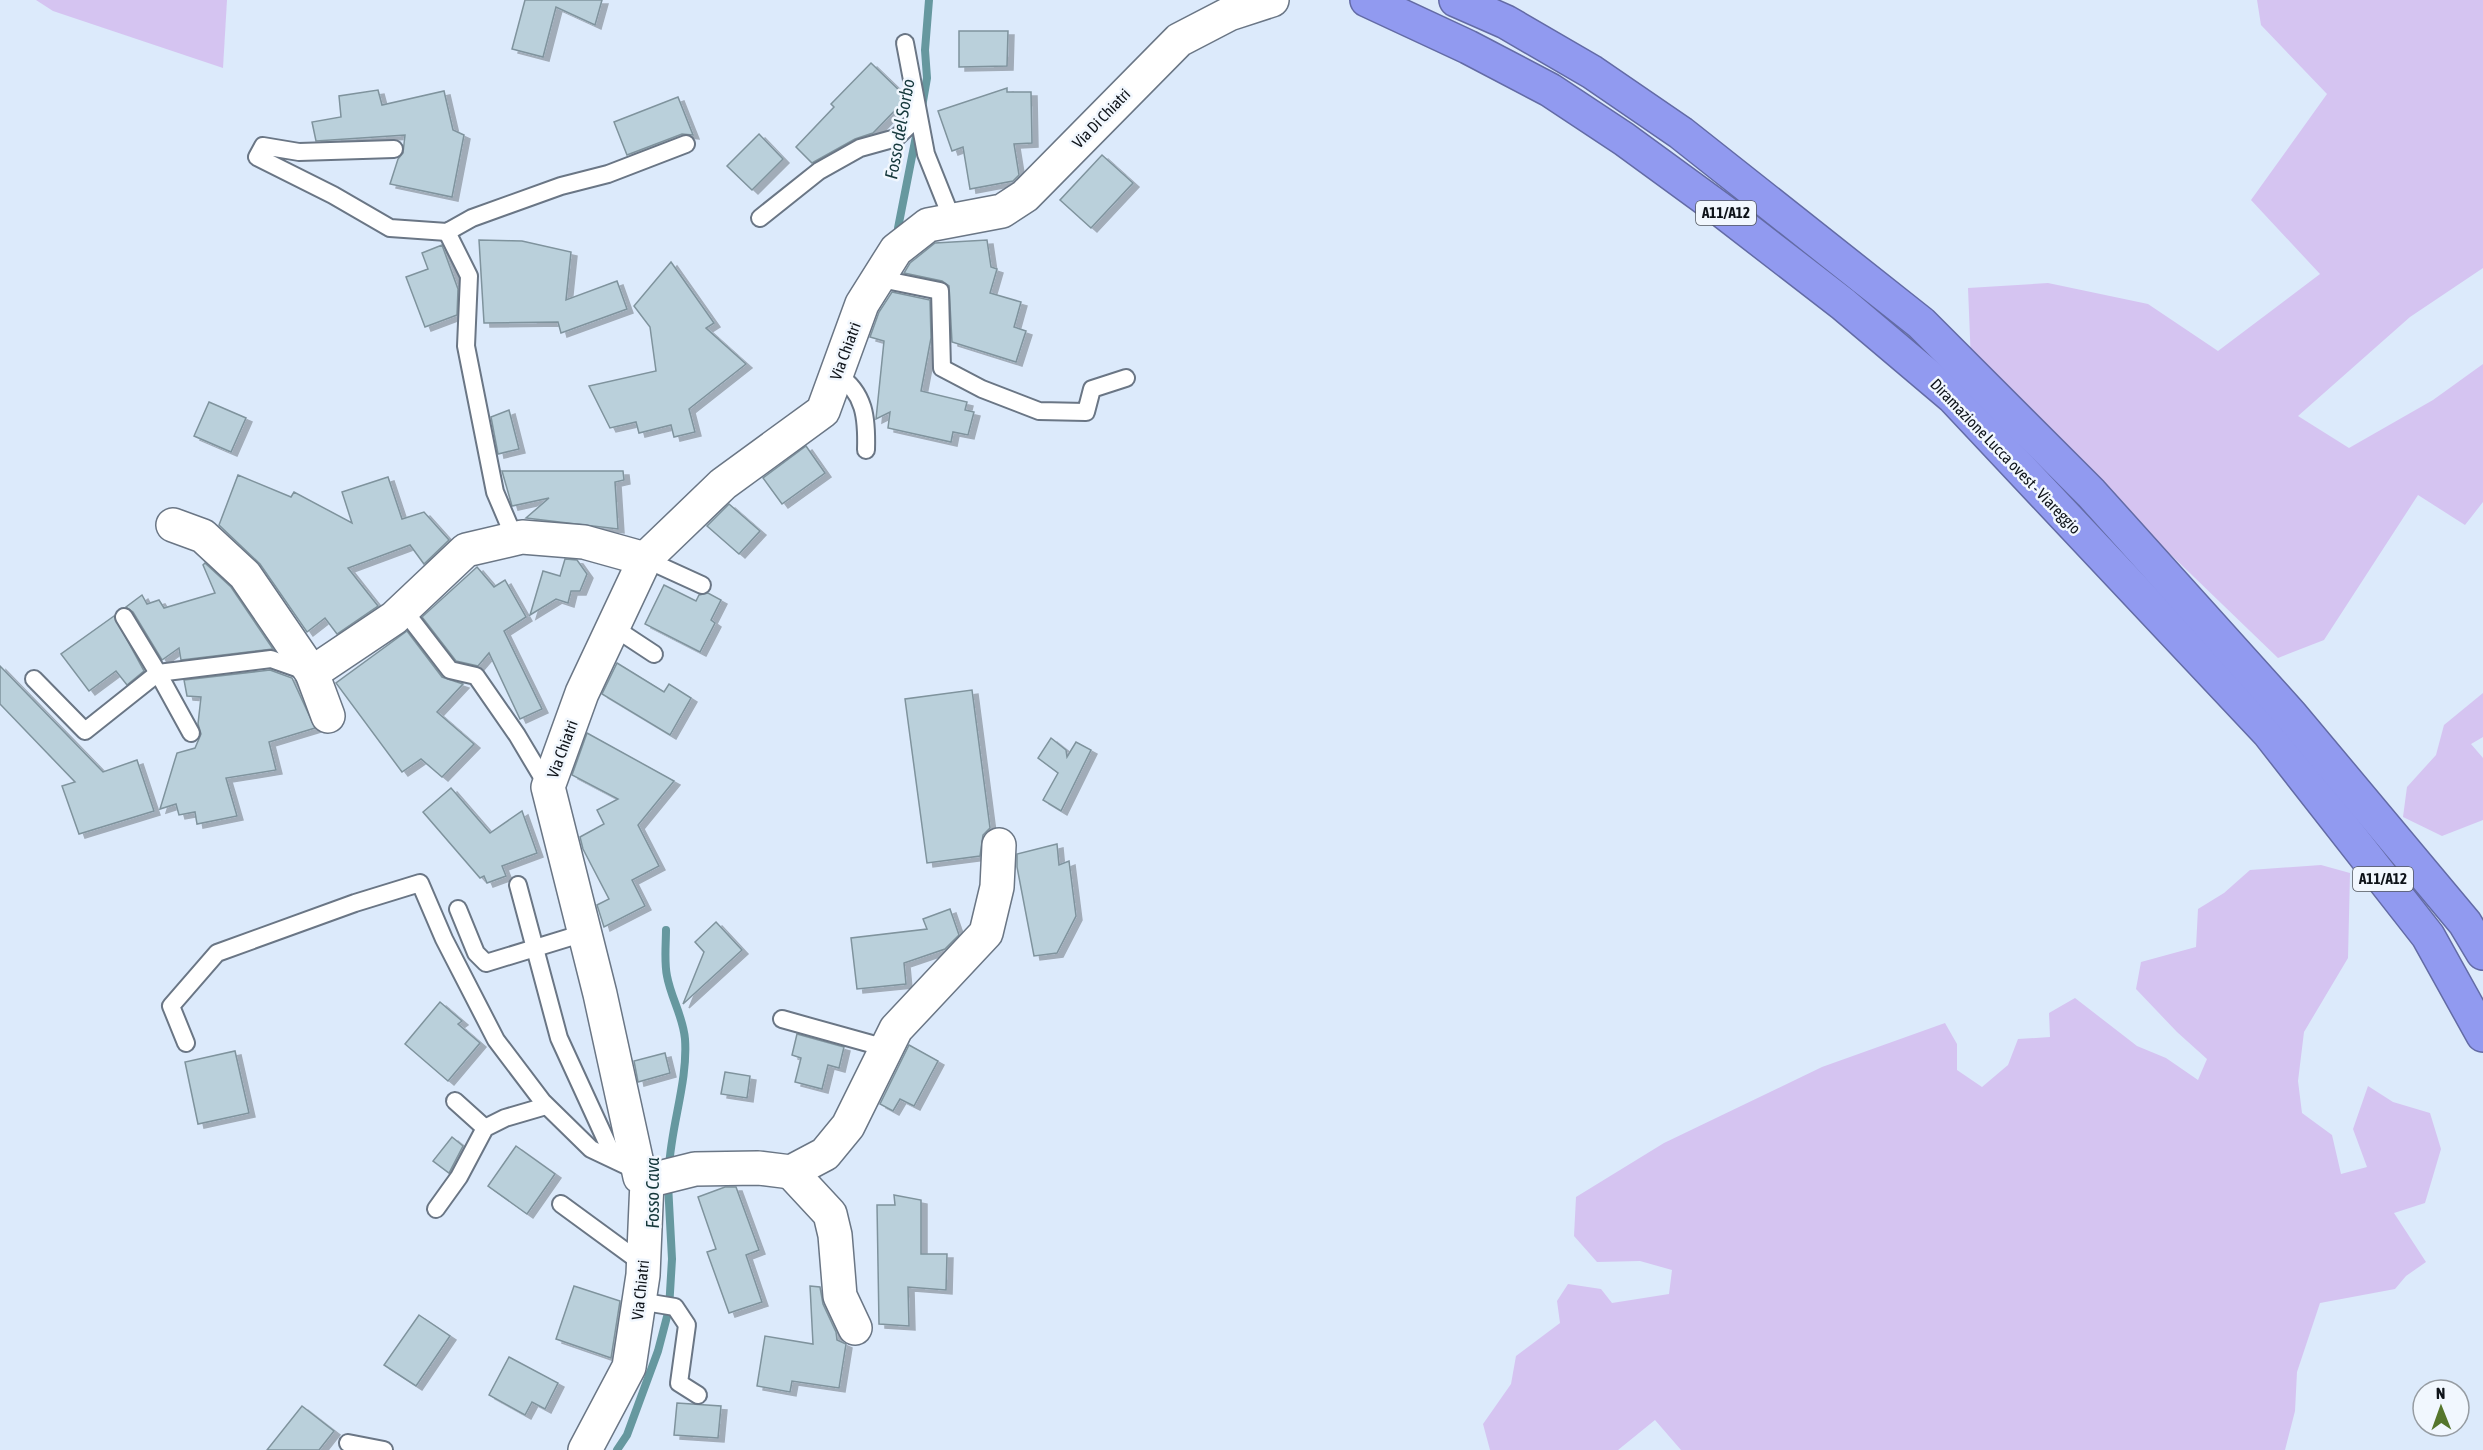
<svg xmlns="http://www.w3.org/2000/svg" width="2483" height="1450" viewBox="0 0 2483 1450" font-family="'Asap Condensed',sans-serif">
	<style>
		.green { fill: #d5c4f1 }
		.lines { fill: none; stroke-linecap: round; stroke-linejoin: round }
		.stream { stroke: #66989f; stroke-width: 8 }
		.building { fill: #bad0db; stroke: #7f939d; stroke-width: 1.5; filter: url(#shadow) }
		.lane-casing { stroke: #6a7685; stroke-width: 20 }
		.street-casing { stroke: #6a7685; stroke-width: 36 }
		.secondary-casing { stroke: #6a7685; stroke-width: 36 }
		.highway-casing { stroke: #636ba5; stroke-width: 36 }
		.lane { stroke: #fff; stroke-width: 16 }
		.street { stroke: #fff; stroke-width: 33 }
		.secondary { stroke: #fff; stroke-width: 33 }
		.highway { stroke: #919af0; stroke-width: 33 }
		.labels { text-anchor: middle; stroke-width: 5; stroke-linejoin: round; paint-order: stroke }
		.shield { fill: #f1f7fe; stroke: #52575e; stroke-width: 1.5 }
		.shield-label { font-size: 15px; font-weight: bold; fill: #0e1319 }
		.street-label { font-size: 16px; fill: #0e1319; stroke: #f1f7fe }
		.water-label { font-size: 18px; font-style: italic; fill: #14373a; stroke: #f1f7fe }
	</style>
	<defs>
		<filter id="shadow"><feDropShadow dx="6" dy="4" stdDeviation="0" flood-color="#0004"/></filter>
	</defs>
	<rect width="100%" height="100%" fill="#dceafb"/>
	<g class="green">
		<path d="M 36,0 L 227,0 L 223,68 L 53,11 Z"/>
		<path d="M 2257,0 L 2483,0 L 2483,268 L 2410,317 L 2298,416 L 2349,448 L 2433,400 L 2483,364 L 2483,502 L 2465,525 L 2418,495 L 2324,640 L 2278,658 L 1971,362 L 1968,288 L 2048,283 L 2148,304 L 2218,351 L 2320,274 L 2251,200 L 2327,94 L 2261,25 Z"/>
		<path d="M 2483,693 L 2483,737 L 2471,744 L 2483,758 L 2483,820 L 2442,836 L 2403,817 L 2407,787 L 2436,755 L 2444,725 Z"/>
		<path d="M 2321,865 L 2350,873 L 2348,958 L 2304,1032 L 2298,1081 L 2302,1113 L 2332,1135 L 2341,1174 L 2367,1167 L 2353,1129 L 2368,1086 L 2393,1102 L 2430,1113 L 2441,1149 L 2425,1203 L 2394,1213 L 2426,1262 L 2406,1276 L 2395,1289 L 2320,1303 L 2297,1372 L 2295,1411 L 2285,1450 L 1681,1450 L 1655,1420 L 1618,1450 L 1490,1450 L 1483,1424 L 1511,1384 L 1516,1356 L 1560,1323 L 1557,1301 L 1568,1284 L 1601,1289 L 1612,1303 L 1669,1294 L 1672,1270 L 1640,1261 L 1597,1262 L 1574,1236 L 1576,1197 L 1664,1143 L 1822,1067 L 1945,1023 L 1957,1044 L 1957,1070 L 1982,1087 L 2008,1065 L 2018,1039 L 2050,1037 L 2049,1013 L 2075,998 L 2137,1046 L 2166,1058 L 2198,1080 L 2207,1059 L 2177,1032 L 2136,989 L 2141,962 L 2196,947 L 2198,909 L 2224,893 L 2250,870 Z"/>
	</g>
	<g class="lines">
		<g class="stream">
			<path d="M 922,107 L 927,78 L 925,50 L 929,0"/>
			<path d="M 898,228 L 917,131"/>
			<path d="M 666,930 C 666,944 664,962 667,976 C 671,998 683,1016 685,1039 C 688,1082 671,1125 669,1168"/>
			<path d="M 617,1450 L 627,1435 L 658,1351 L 669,1309 L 672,1259 L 668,1184"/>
		</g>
	</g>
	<g class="building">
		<path d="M 525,0 L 602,0 L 595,25 L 556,7 L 543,57 L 512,49 Z"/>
		<path d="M 959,31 L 1008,31 L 1007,66 L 959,67 Z"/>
		<path d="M 871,63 L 904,95 L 905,100 L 873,133 L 855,139 L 812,163 L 796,147 L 834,107 L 831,104 Z"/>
		<path d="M 1007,88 L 1007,92 L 1031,92 L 1032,143 L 1014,144 L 1019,175 L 1013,181 L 970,189 L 963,147 L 952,151 L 938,111 Z"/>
		<path d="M 378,90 L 382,105 L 444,91 L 453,130 L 464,135 L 452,197 L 390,184 L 398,159 L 403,153 L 405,135 L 316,141 L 312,122 L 341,117 L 339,96 Z"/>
		<path d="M 678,97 L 693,135 L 682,134 L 627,155 L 614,122 Z"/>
		<path d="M 759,134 L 783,159 L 752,190 L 727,166 Z"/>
		<path d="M 1102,155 L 1133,183 L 1091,228 L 1060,200 Z"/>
		<path d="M 479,240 L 522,241 L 571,252 L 566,300 L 617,281 L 627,309 L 561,333 L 558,322 L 484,323 Z"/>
		<path d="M 987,240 L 991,267 L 997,269 L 990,293 L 1021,302 L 1014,327 L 1026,331 L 1016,362 L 952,342 L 949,286 L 942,281 L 904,273 L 910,263 L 935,243 Z"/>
		<path d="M 442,245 L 458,289 L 457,315 L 425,327 L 406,277 L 428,269 L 422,253 Z"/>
		<path d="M 671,262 L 714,323 L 706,328 L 746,364 L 689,409 L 695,432 L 674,437 L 671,425 L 639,433 L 636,422 L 610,428 L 589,386 L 656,371 L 650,327 L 634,306 Z"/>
		<path d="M 892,292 L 930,300 L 931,338 L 921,391 L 967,402 L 965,410 L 974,412 L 968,435 L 953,432 L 951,442 L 888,428 L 890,412 L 876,419 L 884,341 L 870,337 L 879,312 Z"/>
		<path d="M 209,402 L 246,418 L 231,452 L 194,436 Z"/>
		<path d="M 509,410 L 519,449 L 498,454 L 491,417 Z"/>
		<path d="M 806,446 L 825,473 L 782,504 L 763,478 Z"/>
		<path d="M 502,471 L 623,471 L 624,480 L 615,482 L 618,529 L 526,518 L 549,498 L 512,506 Z"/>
		<path d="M 238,475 L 291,497 L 294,492 L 352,523 L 342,492 L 388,477 L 402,519 L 424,512 L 449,540 L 424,564 L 410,545 L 348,568 L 378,606 L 337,634 L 325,618 L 307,632 L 260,564 L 219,525 Z"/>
		<path d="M 729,504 L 760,531 L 739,554 L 707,526 Z"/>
		<path d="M 565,559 L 577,560 L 587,574 L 580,591 L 571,591 L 568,603 L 556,599 L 530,615 L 543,571 L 560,576 Z"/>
		<path d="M 205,563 L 231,587 L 273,649 L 181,660 L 179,648 L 162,660 L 133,612 L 126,607 L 142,595 L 147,604 L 159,600 L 164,608 L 215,593 L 203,565 Z"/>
		<path d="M 477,567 L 494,587 L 505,580 L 526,617 L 504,631 L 542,709 L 520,719 L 489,653 L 478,666 L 456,661 L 422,617 Z"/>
		<path d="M 664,585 L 696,601 L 699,595 L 708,593 L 721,600 L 711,620 L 715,623 L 700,652 L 645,624 Z"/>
		<path d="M 114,616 L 144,671 L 127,685 L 116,671 L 89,691 L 61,654 Z"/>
		<path d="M 407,631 L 442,677 L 463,684 L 437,712 L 474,744 L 442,777 L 421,759 L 402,772 L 336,683 Z"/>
		<path d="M 617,663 L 664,692 L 669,684 L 691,698 L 670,735 L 602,694 Z"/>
		<path d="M 0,666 L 103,772 L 137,760 L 154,811 L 79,834 L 62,786 L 75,782 L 0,704 Z"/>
		<path d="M 270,670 L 292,678 L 315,728 L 269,742 L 276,770 L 226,778 L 237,816 L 197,824 L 195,812 L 179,815 L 176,804 L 160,809 L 177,753 L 195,748 L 201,734 L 198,724 L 201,697 L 187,696 L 184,680 Z"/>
		<path d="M 972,690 L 990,828 L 983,835 L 980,856 L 927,863 L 905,699 Z"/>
		<path d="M 587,733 L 674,781 L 638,825 L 659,866 L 632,880 L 645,906 L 604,927 L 597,905 L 609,899 L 583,849 L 580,837 L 604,824 L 597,810 L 618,799 L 572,775 Z"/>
		<path d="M 1051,738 L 1066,750 L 1067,757 L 1076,742 L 1091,750 L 1061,811 L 1043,800 L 1058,773 L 1038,758 Z"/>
		<path d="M 451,788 L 490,833 L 522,811 L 537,853 L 502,866 L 506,876 L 487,883 L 484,876 L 480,878 L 423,812 Z"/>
		<path d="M 1057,844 L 1059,865 L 1069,861 L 1076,916 L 1057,953 L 1034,956 L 1017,867 L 1017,854 Z"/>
		<path d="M 950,909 L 959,935 L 945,949 L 904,963 L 906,984 L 857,989 L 851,938 L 927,929 L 923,919 Z"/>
		<path d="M 716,922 L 742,950 L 683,1004 L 704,952 L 695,942 Z"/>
		<path d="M 440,1002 L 462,1021 L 458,1024 L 480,1043 L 448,1081 L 405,1044 Z"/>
		<path d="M 797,1034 L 844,1047 L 839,1068 L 828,1065 L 822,1089 L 795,1082 L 801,1058 L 792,1055 Z"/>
		<path d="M 909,1045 L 938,1061 L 914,1106 L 900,1099 L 893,1111 L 880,1104 Z"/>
		<path d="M 235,1051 L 249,1113 L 198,1124 L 185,1062 Z"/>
		<path d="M 665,1053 L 670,1073 L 638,1082 L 634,1061 Z"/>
		<path d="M 725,1072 L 750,1076 L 747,1098 L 721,1094 Z"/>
		<path d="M 452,1137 L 463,1146 L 449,1173 L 433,1161 Z"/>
		<path d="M 516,1146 L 555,1174 L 527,1214 L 488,1186 Z"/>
		<path d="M 725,1187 L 736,1187 L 759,1250 L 746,1255 L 762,1302 L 729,1313 L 707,1252 L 716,1249 L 698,1197 Z"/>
		<path d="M 894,1195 L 921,1200 L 921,1254 L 947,1254 L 946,1290 L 908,1287 L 909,1326 L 879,1324 L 877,1205 L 895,1205 Z"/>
		<path d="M 574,1286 L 620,1301 L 611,1358 L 556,1339 Z"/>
		<path d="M 810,1286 L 820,1287 L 823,1304 L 836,1332 L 837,1340 L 846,1344 L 839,1388 L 792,1381 L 790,1392 L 757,1386 L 765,1336 L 813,1344 Z"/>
		<path d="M 419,1315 L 450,1336 L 416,1386 L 384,1365 Z"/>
		<path d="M 509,1357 L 558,1383 L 545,1409 L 532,1402 L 525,1415 L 489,1395 Z"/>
		<path d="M 677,1403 L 721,1406 L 718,1438 L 674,1435 Z"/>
		<path d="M 302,1406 L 334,1431 L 319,1450 L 267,1450 Z"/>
	</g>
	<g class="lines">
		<defs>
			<g id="lane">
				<path d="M 905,43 L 926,154 L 952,219"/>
				<path d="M 394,149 L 299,152 L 263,146 L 257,157 L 333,195 L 390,228 L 447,232 L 472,218 L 561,186 L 608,174 L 686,144"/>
				<path d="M 760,218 L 819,171 L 860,148 L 896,138 L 917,118"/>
				<path d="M 447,232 L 469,276 L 466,346 L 495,492 L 515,539"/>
				<path d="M 876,278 L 940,291 L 942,368 L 982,389 L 1039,411 L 1086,412 L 1092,389 L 1126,378"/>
				<path d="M 837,374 C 865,393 867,418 866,450"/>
				<path d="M 645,559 L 702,585"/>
				<path d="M 403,609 L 450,670 L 476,676 L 517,735 L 548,787"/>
				<path d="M 124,617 L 158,673 L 271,659 L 308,672"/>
				<path d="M 613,627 L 654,654"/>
				<path d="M 34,679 L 85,731 L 158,673 L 191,733"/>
				<path d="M 518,885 L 559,1038 L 609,1147 L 622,1160"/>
				<path d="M 458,909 L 476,953 L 486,963 L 584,933"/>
				<path d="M 782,1019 L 886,1048"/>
				<path d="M 186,1043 L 171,1006 L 217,953 L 355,903 L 420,883 L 444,939 L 496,1040 L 543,1102 L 591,1149 L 629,1167"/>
				<path d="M 455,1101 L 485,1128"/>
				<path d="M 561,1204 L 643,1264"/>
				<path d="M 436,1209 L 459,1177 L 485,1128 L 505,1118 L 546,1106"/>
				<path d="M 639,1301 L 675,1307 L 687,1325 L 679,1383 L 698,1395"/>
				<path d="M 348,1443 L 384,1450"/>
			</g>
			<g id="street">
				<path d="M 173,525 L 203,536 L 245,575 L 312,673 L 328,716"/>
				<path d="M 312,673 L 394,618 L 466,550 L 522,537 L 584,542 L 645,559"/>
				<path d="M 791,1172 L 830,1214 L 835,1235 L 840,1296 L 855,1328"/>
				<path d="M 647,1181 L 695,1169 L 758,1168 L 791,1172 L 825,1154 L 848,1126 L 896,1029 L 986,933 L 997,887 L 999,845"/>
			</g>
			<path id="secondary" d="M 585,1450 L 629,1367 L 643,1275 L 647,1181 L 640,1177 L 600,994 L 548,787 L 582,693 L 645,559 L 723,484 L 823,411 L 862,304 L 896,250 L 928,225 L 1002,211 L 1025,196 L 1179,40 L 1229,14 L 1272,0"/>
			<g id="highway">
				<path d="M 1367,0 L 1468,47 L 1550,90 L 1624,139 L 1724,212 L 1843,304 L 1953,397 L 2269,733 L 2428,936 L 2483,1035"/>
				<path d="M 1456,0 L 1506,22 L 1592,72 L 1681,133 L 1921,323 L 2091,493 L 2291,715 L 2465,923 L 2483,953"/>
			</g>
		</defs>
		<use href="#lane" class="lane-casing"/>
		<use href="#street" class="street-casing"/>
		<use href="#secondary" class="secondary-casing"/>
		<use href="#highway" class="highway-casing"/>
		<use href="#lane" class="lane"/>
		<use href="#street" class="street"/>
		<use href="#secondary" class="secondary"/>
		<use href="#highway" class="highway"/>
	</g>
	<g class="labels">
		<g class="shield">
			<rect x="1696" y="201" width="60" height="24" rx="4.5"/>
			<rect x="2353" y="867" width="60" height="24" rx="4.5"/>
		</g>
		<g class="shield-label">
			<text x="1726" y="218">A11/A12</text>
			<text x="2383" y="884">A11/A12</text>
		</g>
		<g class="street-label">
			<text transform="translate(1101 118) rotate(-46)" y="6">Via Di Chiatri</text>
			<text transform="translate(845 351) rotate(-70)" y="6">Via Chiatri</text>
			<text transform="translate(2006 456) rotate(46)" y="6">Diramazione Lucca ovest - Viareggio</text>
			<text transform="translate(562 749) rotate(-70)" y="6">Via Chiatri</text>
			<text transform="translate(640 1290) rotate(-84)" y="6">Via Chiatri</text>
		</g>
		<g class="water-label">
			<text transform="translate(900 129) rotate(-80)" y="6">Fosso del Sorbo</text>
			<text transform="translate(653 1193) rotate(-90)" y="6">Fosso Cava</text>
		</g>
	</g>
	<g transform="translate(2441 1408) rotate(359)"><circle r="28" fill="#f1f7fe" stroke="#969ca2" stroke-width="1.5"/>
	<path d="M0-4.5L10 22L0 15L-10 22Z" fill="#55762c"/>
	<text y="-9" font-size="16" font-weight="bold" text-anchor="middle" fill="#0e1319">N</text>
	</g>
</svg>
